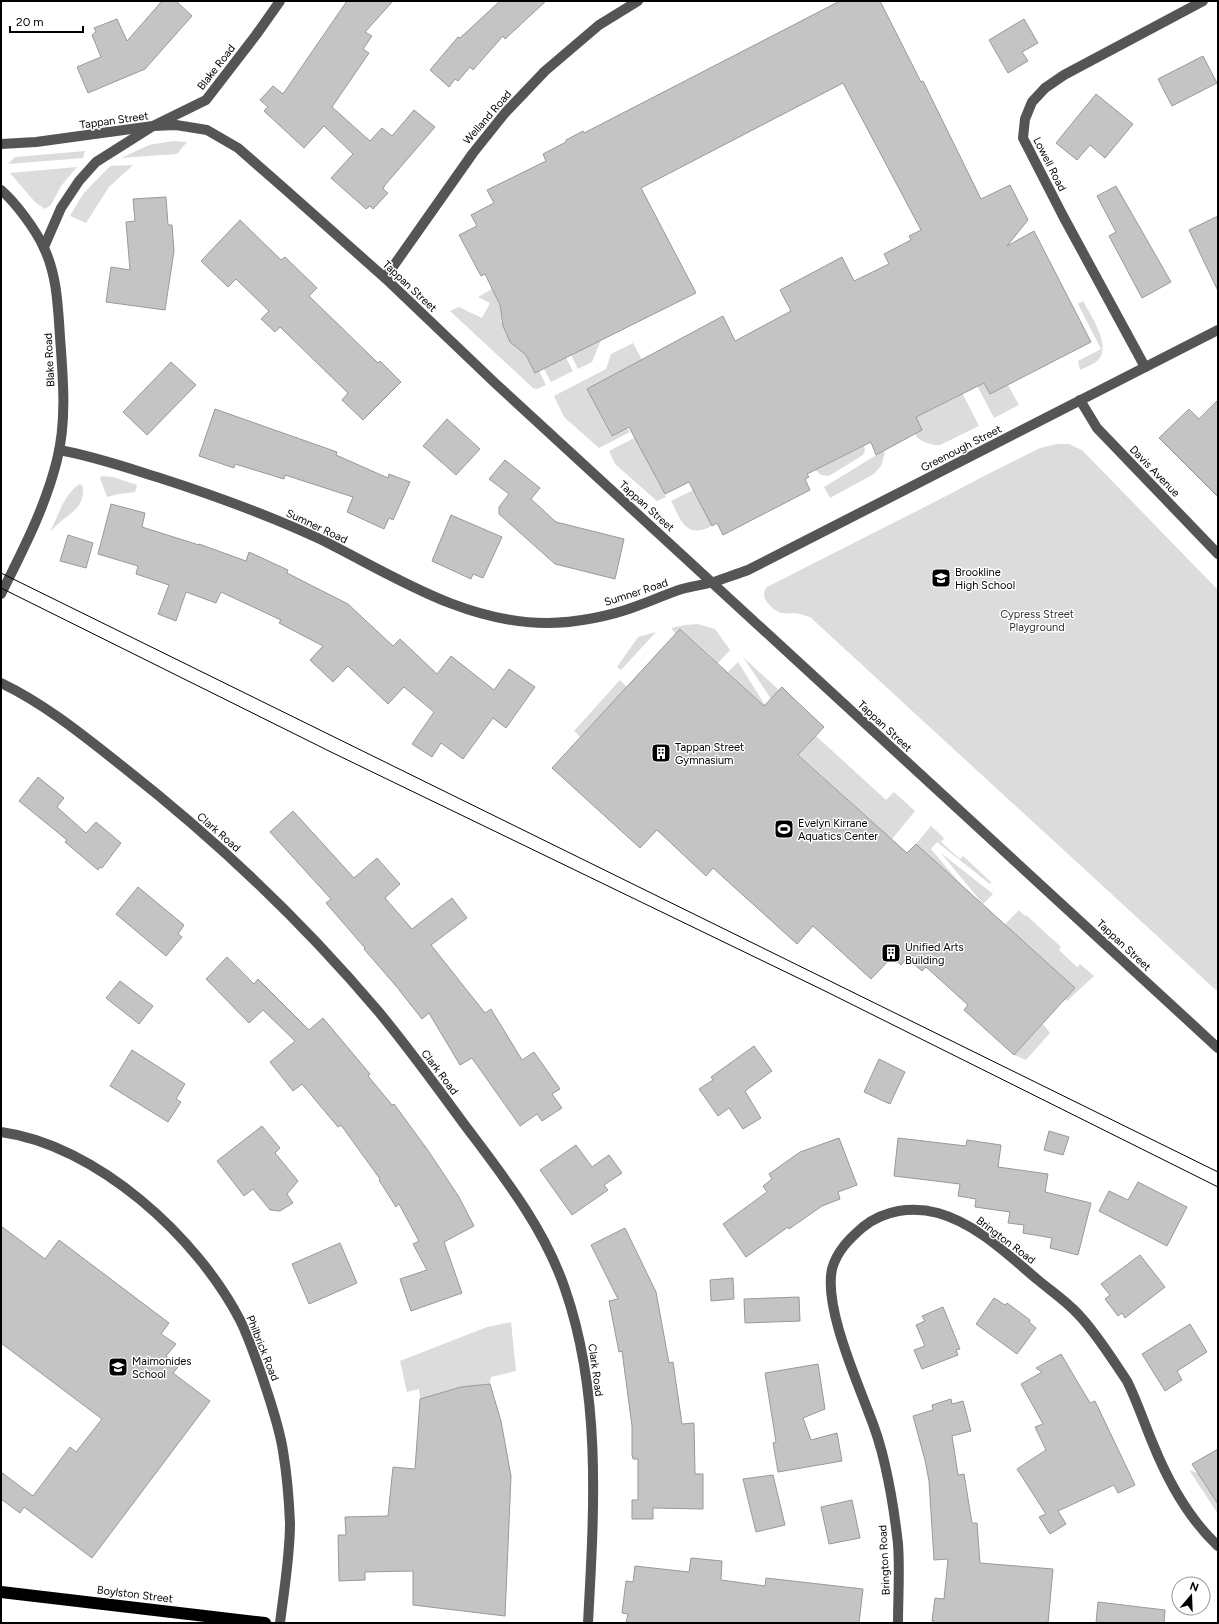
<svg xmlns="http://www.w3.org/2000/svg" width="1219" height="1624" viewBox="0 0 1219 1624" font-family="Figtree,sans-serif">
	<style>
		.green { fill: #dcdcdc }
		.building { fill: #c4c4c4; stroke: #999 }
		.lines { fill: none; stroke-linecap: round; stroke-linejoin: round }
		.minor { stroke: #555; stroke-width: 10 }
		.highway { stroke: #000; stroke-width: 12 }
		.tram { stroke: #000; stroke-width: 1 }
		.labels { text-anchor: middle; stroke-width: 3; stroke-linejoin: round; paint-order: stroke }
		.street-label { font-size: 11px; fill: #000; stroke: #fff }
		.poi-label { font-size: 11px; fill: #000; stroke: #fff; text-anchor: start }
		.park-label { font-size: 11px; fill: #333; stroke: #fff }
	</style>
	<rect width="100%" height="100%" fill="#fff"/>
	<g class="green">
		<path d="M 173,141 L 187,142 L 177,154 L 121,158 L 149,145 Z"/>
		<path d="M 85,151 L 83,158 L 8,164 L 15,157 Z"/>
		<path d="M 133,165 L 109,187 L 86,223 L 70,216 L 83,194 L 110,166 Z"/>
		<path d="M 77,167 L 61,186 L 51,205 L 45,209 L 35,202 L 10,173 Z"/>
		<path d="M 492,289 L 500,305 L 501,320 L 506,334 L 516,347 L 526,355 L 535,373 L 539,371 L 546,385 L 537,389 L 533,388 L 450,311 L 459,307 L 482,318 L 490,303 L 478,297 Z"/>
		<path d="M 932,299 L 957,331 L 990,394 L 1008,385 L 1019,405 L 994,418 Z"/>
		<path d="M 1083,301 C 1090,314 1111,345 1099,359 C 1095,364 1086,367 1080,370 L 1078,361 L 1101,349 L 1078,304 Z"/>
		<path d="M 918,306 L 979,426 L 940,445 C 932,446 918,441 915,434 L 922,430 L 916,417 L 957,397 L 912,309 Z"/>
		<path d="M 601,340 L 592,362 L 578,369 L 571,355 Z"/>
		<path d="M 633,343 L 642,360 L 587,389 L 611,436 L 627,428 L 630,432 L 599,448 L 564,417 L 554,396 L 606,369 L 611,354 Z"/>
		<path d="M 566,358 L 573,371 L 551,382 L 544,369 Z"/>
		<path d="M 805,419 L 830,463 L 864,446 L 865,450 L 863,455 L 829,476 L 821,475 L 814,468 Z"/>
		<path d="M 638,436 L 641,449 L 666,497 L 657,501 L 615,464 L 609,451 Z"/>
		<path d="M 1057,444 L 1069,444 L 1082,450 L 1218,590 L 1218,992 L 810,617 C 805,616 800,613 794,613 C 790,613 786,614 781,613 C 771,609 758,596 767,587 L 954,492 L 984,476 L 1040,448 Z"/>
		<path d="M 883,451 L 885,453 L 881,466 L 874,474 L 830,498 L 824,487 Z"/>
		<path d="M 102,476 L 113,477 L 137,485 L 135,492 L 119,494 L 107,497 L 100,478 Z"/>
		<path d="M 80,484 L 83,487 C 84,503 77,509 65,518 C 59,522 55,527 50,532 C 58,517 64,493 80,484 Z"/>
		<path d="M 693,490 L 712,526 C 686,539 682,522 671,501 Z"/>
		<path d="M 698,624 L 715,629 L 730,650 L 718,663 L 681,629 L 676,634 L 671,628 L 685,625 Z"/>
		<path d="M 656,632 L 621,670 L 617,667 L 638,637 Z"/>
		<path d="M 743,657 L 779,690 L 771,699 Z"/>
		<path d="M 738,662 L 765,705 L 764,706 L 728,672 Z"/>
		<path d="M 620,680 L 627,687 L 580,737 L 574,731 Z"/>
		<path d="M 816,736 L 886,800 L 894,792 L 915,811 L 892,839 L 799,755 Z"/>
		<path d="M 931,826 L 944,838 L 941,842 L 960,859 L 963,856 L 991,882 L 990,884 L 937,842 L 931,849 L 963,887 L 916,844 Z"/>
		<path d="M 941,853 L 993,894 L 983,904 Z"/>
		<path d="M 1019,910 L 1025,916 L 1026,915 L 1061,947 L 1059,950 L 1077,967 L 1080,964 L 1094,976 L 1067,1001 L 1065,999 L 1075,988 L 1026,943 L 1023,946 L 1004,925 Z"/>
		<path d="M 1043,1024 L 1050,1033 L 1026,1060 L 1014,1055 Z"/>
		<path d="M 511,1322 L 516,1371 L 491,1377 L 490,1384 L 461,1387 L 420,1399 L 419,1389 L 407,1392 L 400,1361 L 487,1327 Z"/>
		<path d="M 1189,1470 L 1198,1473 L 1218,1504 L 1218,1514 Z"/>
	</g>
	<g class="building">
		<path d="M 162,1 L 176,1 L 192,16 L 145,69 L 88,93 L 77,67 L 101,57 L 92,35 L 96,32 L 94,28 L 117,19 L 127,41 Z"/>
		<path d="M 347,1 L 393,1 L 365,32 L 372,36 L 363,49 L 369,53 L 332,107 L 370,141 L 382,128 L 392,136 L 414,110 L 435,127 L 385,185 L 383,189 L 388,193 L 373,209 L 370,206 L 366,209 L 331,178 L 353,154 L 324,126 L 304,148 L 264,111 L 268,107 L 260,100 L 273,86 L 283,94 Z"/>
		<path d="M 500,1 L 546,1 L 505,39 L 503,36 L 473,70 L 470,67 L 458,81 L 455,79 L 449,87 L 430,70 L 458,37 L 460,38 Z"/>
		<path d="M 840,1 L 880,1 L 921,82 L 923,81 L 981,199 L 1010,185 L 1028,220 L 1007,246 L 1034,231 L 1091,342 L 990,394 L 984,383 L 916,417 L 922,430 L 876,455 L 871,442 L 807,474 L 809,477 L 805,479 L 810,490 L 723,535 L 717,523 L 712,526 L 689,482 L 665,494 L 629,427 L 612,436 L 587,389 L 723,316 L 735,341 L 791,311 L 780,290 L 842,257 L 854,281 L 889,264 L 884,254 L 911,240 L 909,236 L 921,230 L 843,83 L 641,188 L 696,293 L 535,373 L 526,355 L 510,342 L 503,326 L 500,305 L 485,274 L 481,276 L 459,235 L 477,226 L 471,215 L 494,203 L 487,190 L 546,161 L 543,154 L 566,142 L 566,140 L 583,131 L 584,133 Z"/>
		<path d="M 1024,19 L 1038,43 L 1022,52 L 1028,61 L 1008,73 L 989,40 Z"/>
		<path d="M 1203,56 L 1217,83 L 1172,106 L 1158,79 Z"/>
		<path d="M 1096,94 L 1133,124 L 1105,158 L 1090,145 L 1077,160 L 1056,143 Z"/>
		<path d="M 1116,186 L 1171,282 L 1142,298 L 1109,236 L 1116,232 L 1097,196 Z"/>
		<path d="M 166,197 L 168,225 L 172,225 L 174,251 L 165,310 L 106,302 L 111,267 L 130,270 L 126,222 L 135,221 L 133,199 Z"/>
		<path d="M 1218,216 L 1218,291 L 1189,230 Z"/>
		<path d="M 240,220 L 281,260 L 285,257 L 317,288 L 309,296 L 378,363 L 380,361 L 401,382 L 363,420 L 342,400 L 348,393 L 280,327 L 275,332 L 261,319 L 269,311 L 236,279 L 228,287 L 201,261 Z"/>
		<path d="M 171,362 L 196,385 L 147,435 L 123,412 Z"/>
		<path d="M 1218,400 L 1218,497 L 1159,438 L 1189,409 L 1199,419 Z"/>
		<path d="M 215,409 L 337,452 L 336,455 L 388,478 L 389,474 L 410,482 L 393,520 L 389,518 L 384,529 L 347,512 L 353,497 L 285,475 L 284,479 L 235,464 L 234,468 L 199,456 Z"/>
		<path d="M 447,419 L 480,449 L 456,475 L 423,446 Z"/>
		<path d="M 505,460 L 540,488 L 531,499 L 556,522 L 624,539 L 615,579 L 555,564 L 499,514 L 499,507 L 509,494 L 489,479 Z"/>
		<path d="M 111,504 L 145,513 L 142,527 L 199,545 L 199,544 L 246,561 L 249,552 L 288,570 L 287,573 L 348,604 L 393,646 L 400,639 L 437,674 L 451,656 L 494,690 L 509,669 L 535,687 L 506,728 L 493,718 L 463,759 L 441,743 L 432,757 L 412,744 L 434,712 L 404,687 L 388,704 L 348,666 L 333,682 L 310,660 L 323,646 L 279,623 L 281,620 L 221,592 L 216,603 L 186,592 L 176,621 L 158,614 L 169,585 L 136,574 L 138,566 L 98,554 Z"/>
		<path d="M 451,515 L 502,537 L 483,578 L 473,574 L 471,579 L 432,561 Z"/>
		<path d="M 68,535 L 93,543 L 86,568 L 60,561 Z"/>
		<path d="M 680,629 L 764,706 L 782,687 L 790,695 L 824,727 L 798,755 L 907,853 L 916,844 L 1075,988 L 1014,1055 L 964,1010 L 968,1005 L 926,967 L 922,971 L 907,958 L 901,965 L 892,957 L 871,979 L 813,926 L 797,944 L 713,868 L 706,876 L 657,830 L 640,848 L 552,768 Z"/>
		<path d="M 38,777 L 64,798 L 57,807 L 86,833 L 96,822 L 121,843 L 102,868 L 100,867 L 98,870 L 65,842 L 67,840 L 19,801 Z"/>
		<path d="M 293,811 L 354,878 L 377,858 L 400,884 L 385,898 L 412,929 L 452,898 L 467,918 L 431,945 L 485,1013 L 491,1009 L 522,1060 L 534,1052 L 560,1089 L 552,1094 L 562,1108 L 542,1121 L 537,1114 L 520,1126 L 472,1058 L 460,1065 L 429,1013 L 422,1019 L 396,986 L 364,949 L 365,948 L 326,903 L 331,899 L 270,832 Z"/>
		<path d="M 138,887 L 184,925 L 178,934 L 182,937 L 166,956 L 116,914 Z"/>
		<path d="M 227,957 L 254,984 L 258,979 L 309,1030 L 323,1018 L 370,1074 L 368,1076 L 392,1105 L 394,1104 L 427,1149 L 459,1197 L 474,1226 L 444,1242 L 462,1293 L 411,1311 L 400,1279 L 427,1270 L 413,1244 L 419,1241 L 399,1204 L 396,1207 L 379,1180 L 380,1179 L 341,1125 L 338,1127 L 302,1084 L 293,1091 L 270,1062 L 295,1041 L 263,1010 L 249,1023 L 206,979 Z"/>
		<path d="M 120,981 L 153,1006 L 139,1024 L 106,998 Z"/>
		<path d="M 754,1046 L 772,1071 L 745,1091 L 761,1118 L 743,1129 L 729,1108 L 718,1116 L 699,1089 L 713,1080 L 711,1077 Z"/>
		<path d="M 132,1050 L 185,1084 L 176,1099 L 181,1102 L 168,1122 L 110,1086 Z"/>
		<path d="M 879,1059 L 905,1072 L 890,1104 L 864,1092 Z"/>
		<path d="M 262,1126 L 280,1148 L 275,1153 L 298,1181 L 287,1194 L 293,1203 L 280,1211 L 270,1210 L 253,1189 L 244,1196 L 217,1161 Z"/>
		<path d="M 1049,1131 L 1069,1137 L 1063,1155 L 1044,1150 Z"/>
		<path d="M 839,1138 L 857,1185 L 838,1192 L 840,1199 L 822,1206 L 789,1229 L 788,1227 L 746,1257 L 723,1224 L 767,1192 L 763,1186 L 772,1179 L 769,1174 L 800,1152 Z"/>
		<path d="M 898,1138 L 966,1146 L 967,1140 L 1001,1145 L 998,1167 L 1048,1174 L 1045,1192 L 1091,1203 L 1078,1255 L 1050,1248 L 1052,1238 L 1023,1233 L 1024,1225 L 1008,1223 L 1010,1212 L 975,1207 L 976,1199 L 958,1196 L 960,1184 L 894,1176 Z"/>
		<path d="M 576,1145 L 592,1167 L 609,1155 L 622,1173 L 604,1185 L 608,1190 L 572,1215 L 540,1170 Z"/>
		<path d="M 1138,1182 L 1187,1207 L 1167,1246 L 1099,1211 L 1109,1191 L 1128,1200 Z"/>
		<path d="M 1,1226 L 45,1259 L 59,1240 L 169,1323 L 161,1334 L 176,1344 L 166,1356 L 179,1366 L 173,1373 L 210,1401 L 92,1558 L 24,1507 L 20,1513 L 1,1499 L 1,1472 L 33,1496 L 70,1447 L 76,1452 L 102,1419 L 1,1343 Z"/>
		<path d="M 625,1228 L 656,1292 L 669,1363 L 673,1362 L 682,1424 L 694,1423 L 695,1474 L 703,1474 L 703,1509 L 653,1508 L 653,1519 L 632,1519 L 632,1500 L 638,1500 L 638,1459 L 633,1459 L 632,1455 L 632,1426 L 622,1351 L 619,1352 L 609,1301 L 618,1299 L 591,1245 Z"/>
		<path d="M 340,1243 L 357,1283 L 309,1304 L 292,1264 Z"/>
		<path d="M 1140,1255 L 1165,1287 L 1125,1318 L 1122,1313 L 1118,1316 L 1105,1299 L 1110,1295 L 1101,1284 Z"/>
		<path d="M 733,1278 L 734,1299 L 711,1301 L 710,1280 Z"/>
		<path d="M 799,1297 L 800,1321 L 745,1323 L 744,1299 Z"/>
		<path d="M 994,1298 L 1005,1305 L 1007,1303 L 1030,1320 L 1029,1322 L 1036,1328 L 1017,1354 L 976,1324 Z"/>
		<path d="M 943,1307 L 960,1349 L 956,1350 L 958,1355 L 922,1369 L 914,1350 L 925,1346 L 916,1325 L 925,1321 L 922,1316 Z"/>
		<path d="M 1190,1324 L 1207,1352 L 1177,1371 L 1182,1380 L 1165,1391 L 1142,1354 Z"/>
		<path d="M 1061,1354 L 1090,1403 L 1095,1401 L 1135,1485 L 1118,1493 L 1114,1485 L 1058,1511 L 1066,1524 L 1050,1534 L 1039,1517 L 1046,1514 L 1017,1469 L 1046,1450 L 1035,1427 L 1043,1424 L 1021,1384 L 1042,1372 L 1036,1368 Z"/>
		<path d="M 818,1364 L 825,1409 L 803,1418 L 811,1440 L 837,1433 L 842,1461 L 778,1472 L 773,1443 L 776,1442 L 765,1373 Z"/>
		<path d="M 490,1384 L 501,1421 L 511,1476 L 505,1616 L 413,1605 L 413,1571 L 365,1572 L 365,1580 L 339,1581 L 338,1535 L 346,1535 L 345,1517 L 388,1516 L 393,1467 L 415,1469 L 420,1399 L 461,1387 Z"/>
		<path d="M 951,1399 L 952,1404 L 963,1401 L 971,1431 L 952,1436 L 958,1475 L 964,1474 L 972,1523 L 977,1523 L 980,1563 L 1053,1569 L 1048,1623 L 933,1623 L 934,1621 L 932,1621 L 935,1598 L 944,1599 L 948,1559 L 934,1560 L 929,1481 L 925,1460 L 913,1416 L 933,1410 L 932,1405 Z"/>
		<path d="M 1218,1449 L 1218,1504 L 1192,1464 Z"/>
		<path d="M 773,1475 L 785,1525 L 756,1532 L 743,1479 Z"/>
		<path d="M 852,1500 L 860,1538 L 829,1544 L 821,1507 Z"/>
		<path d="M 691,1558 L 722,1561 L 721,1580 L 765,1586 L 766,1578 L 863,1589 L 859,1623 L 626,1623 L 628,1614 L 622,1613 L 626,1581 L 633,1582 L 635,1566 L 689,1572 Z"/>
		<path d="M 1098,1602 L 1165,1610 L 1164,1623 L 1096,1623 Z"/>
	</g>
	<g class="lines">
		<g class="minor">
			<path d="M 1,144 L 36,142 L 153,126 L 176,125 L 207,130 L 238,148 L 286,190 L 385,278 L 495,383 L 1218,1048"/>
			<path d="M 1,190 C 16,203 36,230 44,248 C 57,275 58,307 60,337 C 63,378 67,420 57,460 C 45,508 23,550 1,594"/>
			<path d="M 44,247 L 61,208 L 79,181 L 96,162 L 153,126 L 206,100 L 256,35 L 280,1"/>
			<path d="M 385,278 L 473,153 L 505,113 L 545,71 L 599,25 L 638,1"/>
			<path d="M 1145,367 L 1063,216 L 1023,138 L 1025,119 L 1032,102 L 1045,88 L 1064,75 L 1203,1"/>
			<path d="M 1080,400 L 1097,428 L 1218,554"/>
			<path d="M 59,450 C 93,456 125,467 157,477 C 213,495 269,515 322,540 C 394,576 464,623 547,623 C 575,623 611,616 637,606 C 652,601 666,594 682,589 C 692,586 703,585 714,582 C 725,578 737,574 748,570 L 1218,330"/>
			<path d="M 1,683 C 45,704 84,736 122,766 C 215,839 302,921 378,1011 C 408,1047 436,1086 464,1124 C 503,1176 544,1227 565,1289 C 602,1395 594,1513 588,1623"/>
			<path d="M 1,1132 C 97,1145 197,1237 240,1320 C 249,1338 255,1357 262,1376 C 270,1401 279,1425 283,1451 C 287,1475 289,1499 290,1523 C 290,1556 284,1590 280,1623"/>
			<path d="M 898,1623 C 898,1597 900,1570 898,1544 C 895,1517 891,1491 885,1465 C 881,1447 875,1428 868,1411 C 855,1376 824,1306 832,1269 C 837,1251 849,1239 863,1227 C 884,1210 912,1206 938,1213 C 977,1224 1008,1255 1038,1280 C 1051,1291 1066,1301 1078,1314 C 1097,1334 1112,1359 1127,1381 C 1137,1401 1144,1423 1153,1444 C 1168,1481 1188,1518 1218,1546"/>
		</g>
		<path class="highway" d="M 1,1592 L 265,1623"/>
		<g class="tram">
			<path d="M 1,573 L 1218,1172"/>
			<path d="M 1,588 L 331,752 L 825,991 L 1218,1187"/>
		</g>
	</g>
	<defs>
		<symbol id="school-square" viewBox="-11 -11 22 22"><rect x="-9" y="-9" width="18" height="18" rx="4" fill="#000" stroke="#fff"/><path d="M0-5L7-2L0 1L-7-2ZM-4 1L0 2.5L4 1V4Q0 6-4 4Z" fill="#fff"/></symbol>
		<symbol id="building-square" viewBox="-11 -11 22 22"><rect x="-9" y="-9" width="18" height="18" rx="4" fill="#000" stroke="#fff"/><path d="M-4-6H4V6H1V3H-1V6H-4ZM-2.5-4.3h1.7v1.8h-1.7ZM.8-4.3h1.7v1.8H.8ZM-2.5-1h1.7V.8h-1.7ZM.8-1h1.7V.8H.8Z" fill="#fff"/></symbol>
		<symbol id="stadium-square" viewBox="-11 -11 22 22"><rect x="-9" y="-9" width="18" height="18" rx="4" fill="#000" stroke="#fff"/><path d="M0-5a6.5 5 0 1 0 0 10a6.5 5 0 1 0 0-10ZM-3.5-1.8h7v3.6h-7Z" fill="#fff"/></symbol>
	</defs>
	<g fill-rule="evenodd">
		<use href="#school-square" x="930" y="567" width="22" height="22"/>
		<use href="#building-square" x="650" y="742" width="22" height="22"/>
		<use href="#stadium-square" x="773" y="818" width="22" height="22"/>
		<use href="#building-square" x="880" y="942" width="22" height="22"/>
		<use href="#school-square" x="107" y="1356" width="22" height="22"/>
	</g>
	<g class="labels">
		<g class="street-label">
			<text transform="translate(216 67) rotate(-52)" y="4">Blake Road</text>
			<text transform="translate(487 117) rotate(-49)" y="4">Welland Road</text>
			<text transform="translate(114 120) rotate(-8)" y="4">Tappan Street</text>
			<text transform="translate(1050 164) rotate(63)" y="4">Lowell Road</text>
			<text transform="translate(410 286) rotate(43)" y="4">Tappan Street</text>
			<text transform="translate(49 360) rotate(-93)" y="4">Blake Road</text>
			<text transform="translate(961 448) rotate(-27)" y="4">Greenough Street</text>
			<text transform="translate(1155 471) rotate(46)" y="4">Davis Avenue</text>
			<text transform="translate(647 506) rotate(42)" y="4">Tappan Street</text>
			<text transform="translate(317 526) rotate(25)" y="4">Sumner Road</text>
			<text transform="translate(636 592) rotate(-18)" y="4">Sumner Road</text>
			<text transform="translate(885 726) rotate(43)" y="4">Tappan Street</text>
			<text transform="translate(219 832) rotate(41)" y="4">Clark Road</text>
			<text transform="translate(1124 945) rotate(43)" y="4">Tappan Street</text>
			<text transform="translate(440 1072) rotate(53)" y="4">Clark Road</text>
			<text transform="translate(1006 1240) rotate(37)" y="4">Brington Road</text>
			<text transform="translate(263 1348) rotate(68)" y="4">Philbrick Road</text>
			<text transform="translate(596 1370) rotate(82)" y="4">Clark Road</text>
			<text transform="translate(884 1560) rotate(-93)" y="4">Brington Road</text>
			<text transform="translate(135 1594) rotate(7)" y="4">Boylston Street</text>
		</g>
		<g class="poi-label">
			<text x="955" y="576">Brookline<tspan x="955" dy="13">High School</tspan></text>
			<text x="675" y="751">Tappan Street<tspan x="675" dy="13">Gymnasium</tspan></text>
			<text x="798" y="827">Evelyn Kirrane<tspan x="798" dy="13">Aquatics Center</tspan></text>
			<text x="905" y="951">Unified Arts<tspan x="905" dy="13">Building</tspan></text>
			<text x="132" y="1365">Maimonides<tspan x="132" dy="13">School</tspan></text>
		</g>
		<g class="park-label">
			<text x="1037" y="618">Cypress Street<tspan x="1037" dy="13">Playground</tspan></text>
		</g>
	</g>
	<rect width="1219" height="1624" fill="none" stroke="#000000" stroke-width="4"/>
	<g transform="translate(1191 1596) rotate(19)"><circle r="19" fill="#ffffff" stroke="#999999"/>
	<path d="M0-3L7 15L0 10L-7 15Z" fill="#000000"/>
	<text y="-6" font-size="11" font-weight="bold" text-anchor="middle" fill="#000000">N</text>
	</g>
	<path d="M10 26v6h73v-6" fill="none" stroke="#000000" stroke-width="2"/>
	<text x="16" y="26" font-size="12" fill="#000000" stroke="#ffffff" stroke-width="3" paint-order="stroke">20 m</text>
</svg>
